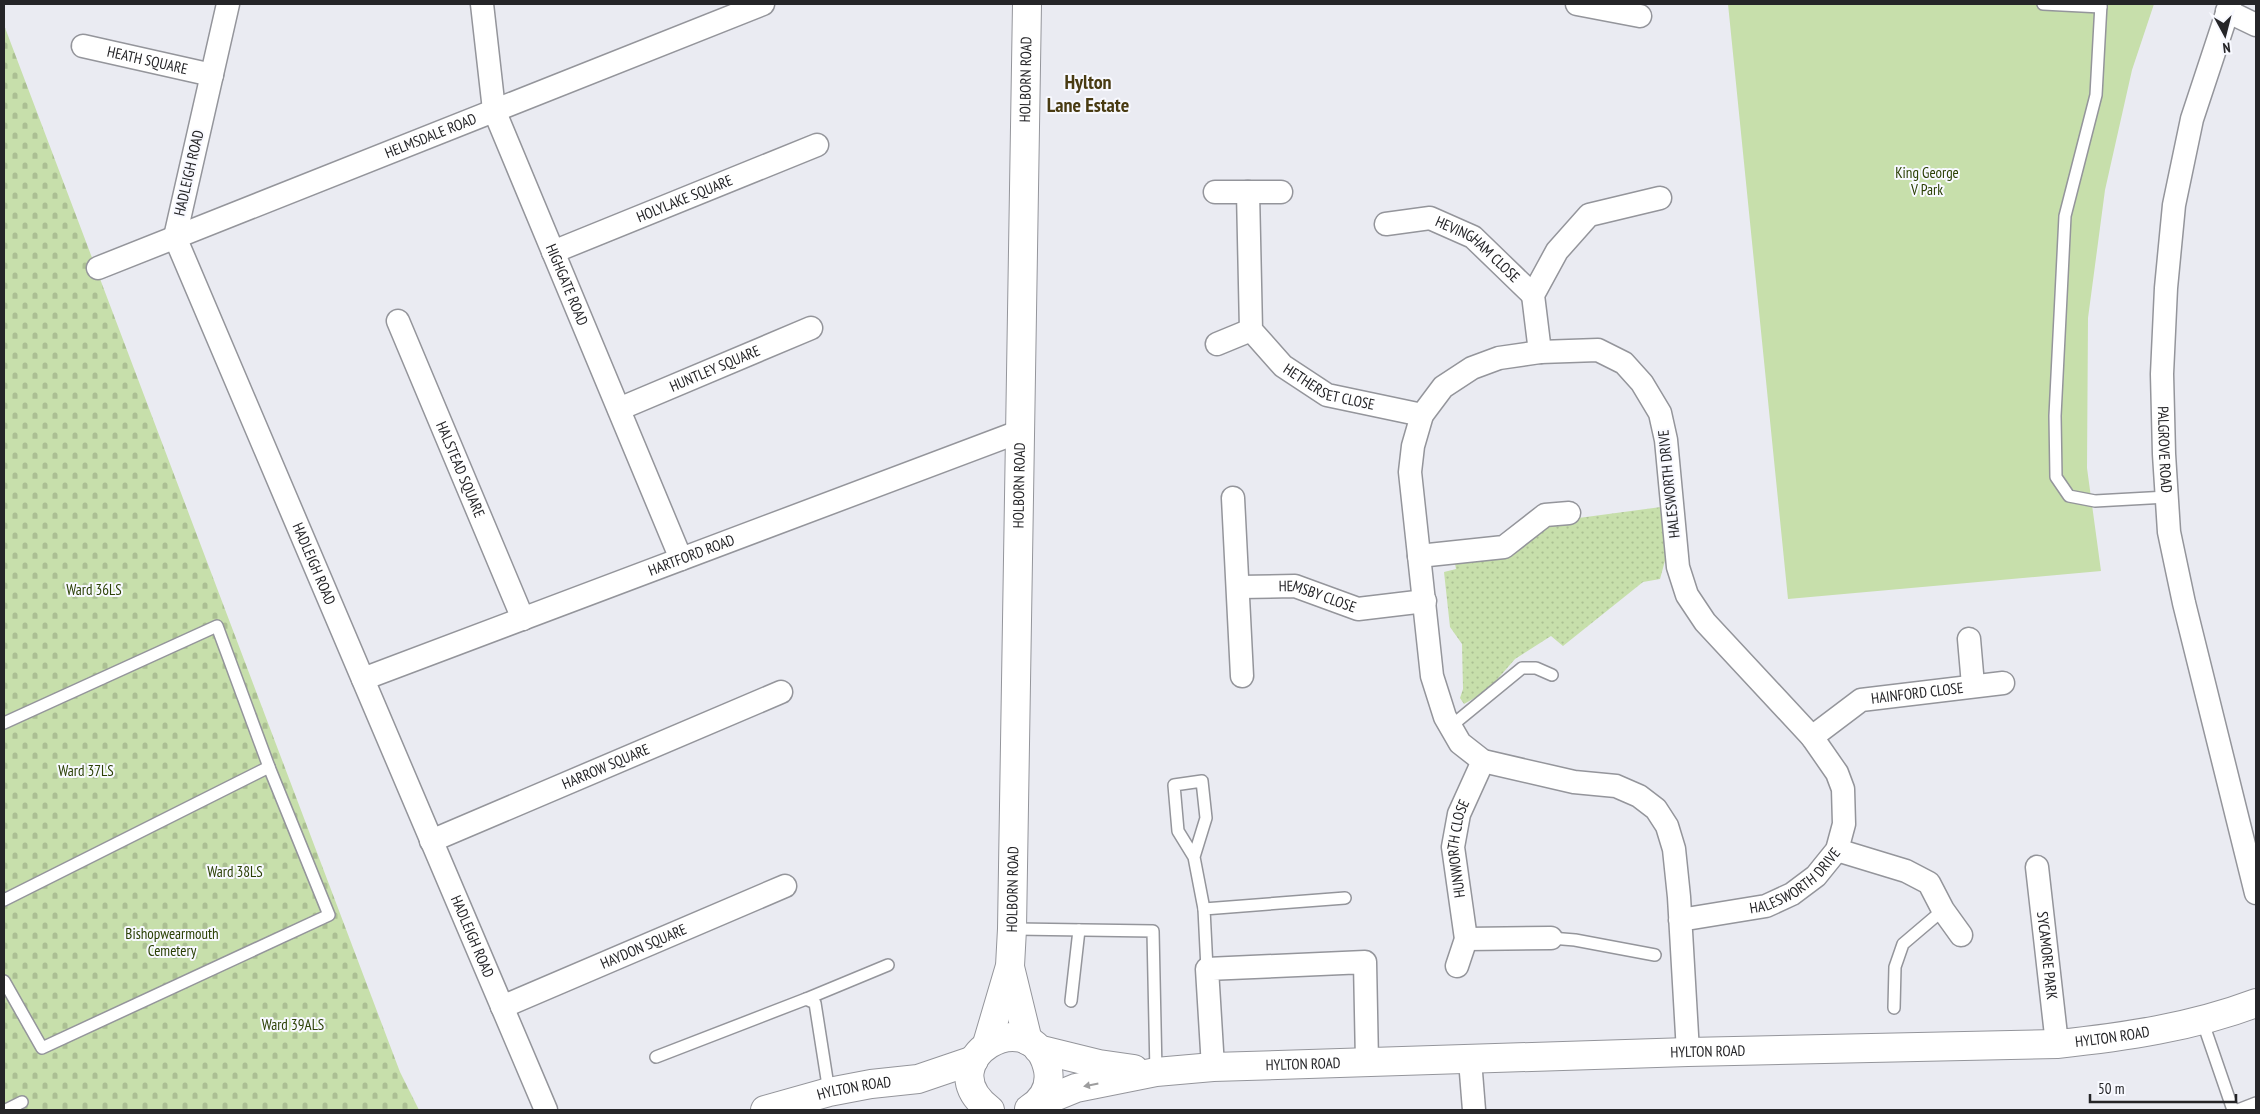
<svg xmlns="http://www.w3.org/2000/svg" width="2260" height="1114" viewBox="0 0 2260 1114" font-family="'PT Sans Narrow',sans-serif">
	<style>
		.grass { fill: url(#grass-dots) }
		.cemetery { fill: url(#cemetery-stones) }
		.park { fill: #c7dfab }
		.lines { fill: none; stroke-linecap: round; stroke-linejoin: round }
		.lane-casing { stroke: #94959b; stroke-width: 14 }
		.street-casing { stroke: #94959b; stroke-width: 25 }
		.secondary-casing { stroke: #94959b; stroke-width: 30 }
		.lane { stroke: #fff; stroke-width: 11 }
		.street { stroke: #fff; stroke-width: 22 }
		.secondary { stroke: #fff; stroke-width: 28 }
		.oneway { fill: #9d9d9e }
		.labels { text-anchor: middle; stroke-width: 4; stroke-linejoin: round; paint-order: stroke }
		.street-label { font-size: 15px; fill: #252528; stroke: #f8f9ff }
		.park-label { font-size: 15px; fill: #2b4005; stroke: #f8f9ff }
		.district-label { font-size: 20px; font-weight: bold; fill: #493b12; stroke: #f8f9ff }
	</style>
	<defs>
		<pattern id="grass-dots" width="8" height="8" patternUnits="userSpaceOnUse" patternTransform="scale(1.25)"><rect width="8" height="8" fill="#c7dfab"/><path d="M2 2h.1M6 6h.1" fill="none" stroke="#abbf93" stroke-width="1.8" stroke-linecap="round"/></pattern>
		<pattern id="cemetery-stones" width="16" height="16" patternUnits="userSpaceOnUse" patternTransform="scale(1.25)"><rect width="16" height="16" fill="#c7dfab"/><path d="M2 7V4a2 2 0 0 1 4 0v3zM10 15v-3a2 2 0 0 1 4 0v3z" fill="#abbf93"/></pattern>
	</defs>
	<rect width="100%" height="100%" fill="#eaebf2"/>
	<path class="grass" d="M 1661,507 L 1666,557 L 1660,579 L 1643,582 L 1563,646 L 1551,636 L 1515,659 L 1487,691 L 1464,704 L 1460,698 L 1463,689 L 1462,644 L 1450,627 L 1444,572 L 1456,569 L 1454,558 L 1556,521 Z"/>
	<path class="cemetery" d="M 4,25 L 400,1072 L 419,1110 L 4,1110 Z"/>
	<path class="park" d="M 1728,4 L 2154,4 L 2132,70 L 2105,190 L 2088,318 L 2087,468 L 2101,571 L 1788,599 Z"/>
	<g class="lines">
		<defs>
			<g id="lane">
				<path d="M 2043,4 L 2101,7"/>
				<path d="M 2101,4 L 2096,95 L 2065,216 L 2055,416 L 2056,477 L 2069,496 L 2095,501 L 2167,497"/>
				<path d="M 4,723 L 217,626 L 269,767 L 329,915 L 42,1048 L 4,981"/>
				<path d="M 1450,727 L 1522,668 L 1536,668 L 1552,675"/>
				<path d="M 1194,857 L 1178,831 L 1174,785 L 1202,781 L 1206,818 L 1194,857 L 1204,909"/>
				<path d="M 4,900 L 269,767"/>
				<path d="M 1012,929 L 1153,931 L 1156,1072"/>
				<path d="M 1551,938 L 1575,940 L 1655,955"/>
				<path d="M 1207,969 L 1204,909 L 1345,898"/>
				<path d="M 806,999 L 888,965"/>
				<path d="M 1071,1001 L 1079,930"/>
				<path d="M 1894,1008 L 1895,967 L 1903,944 L 1943,910"/>
				<path d="M 2202,1020 L 2233,1110"/>
				<path d="M 656,1057 L 806,999 L 815,1003 L 829,1092"/>
				<path d="M 6,1110 L 22,1102"/>
				<path d="M 2238,1110 L 2256,1103"/>
			</g>
			<g id="street">
				<path id="s1" d="M 228,4 L 175,237 L 546,1110"/>
				<path id="s2" d="M 482,4 L 494,110 L 681,559"/>
				<path d="M 1577,4 L 1640,16"/>
				<path id="s3" d="M 2230,4 L 2192,119 L 2174,205 L 2166,288 L 2162,374 L 2164,454 L 2169,532 L 2184,603 L 2256,893"/>
				<path d="M 2227,11 L 2256,25"/>
				<path id="s4" d="M 83,46 L 212,75"/>
				<path d="M 1215,192 L 1281,192"/>
				<path id="s5" d="M 1248,192 L 1251,330 L 1283,366 L 1327,395 L 1422,415"/>
				<path id="s6" d="M 1386,224 L 1430,218 L 1473,237 L 1533,295"/>
				<path id="s7" d="M 553,252 L 817,145"/>
				<path id="s8" d="M 98,268 L 763,4"/>
				<path id="s9" d="M 398,321 L 523,619"/>
				<path d="M 1217,344 L 1251,330"/>
				<path d="M 1540,352 L 1533,295 L 1557,251 L 1589,215 L 1660,198"/>
				<path id="s10" d="M 619,409 L 811,328"/>
				<path d="M 1233,498 L 1242,676"/>
				<path d="M 1419,556 L 1504,547 L 1545,515 L 1569,513"/>
				<path id="s11" d="M 1239,587 L 1295,586 L 1358,609 L 1425,601"/>
				<path d="M 1969,639 L 1973,685"/>
				<path id="s12" d="M 363,679 L 1021,431"/>
				<path id="s13" d="M 1812,737 L 1861,700 L 2003,683"/>
				<path id="s14" d="M 431,841 L 781,692"/>
				<path d="M 1837,850 L 1906,871 L 1929,883 L 1943,910 L 1961,935"/>
				<path id="s15" d="M 2037,867 L 2057,1044"/>
				<path id="s16" d="M 1680,920 L 1766,906 L 1792,894 L 1816,876 L 1837,850 L 1844,824 L 1843,789 L 1837,773 L 1812,737 L 1705,622 L 1687,595 L 1678,567 L 1666,440 L 1660,413 L 1642,383 L 1624,363 L 1598,350 L 1540,352 L 1499,358 L 1472,368 L 1443,387 L 1422,415 L 1413,446 L 1410,472 L 1432,676 L 1445,717 L 1460,743 L 1483,761 L 1574,782 L 1616,786 L 1639,796 L 1656,809 L 1667,826 L 1674,849 L 1679,897 L 1688,1052"/>
				<path d="M 1466,939 L 1551,938"/>
				<path id="s17" d="M 1457,966 L 1466,939 L 1453,847 L 1459,814 L 1483,761"/>
				<path id="s18" d="M 502,1007 L 785,886"/>
				<path d="M 1470,1060 L 1474,1110"/>
				<path d="M 1213,1067 L 1207,969 L 1365,962 L 1367,1062"/>
			</g>
			<g id="secondary">
				<path d="M 1010,967 L 1028,1041"/>
				<path id="s19" d="M 987,1044 L 1010,966 L 1012,929 L 1027,4"/>
				<path d="M 1038,1049 L 1099,1064 L 1134,1069"/>
				<path id="s20" d="M 1037,1104 L 1076,1088 L 1156,1072 L 1213,1067 L 1688,1052 L 2057,1044 C 2125,1037 2192,1027 2256,1003"/>
				<path id="s21" d="M 765,1110 L 829,1092 L 871,1084 L 918,1079 L 974,1060"/>
				<path d="M 990,1110 C 925,1061 1033,997 1048,1070 C 1051,1087 1042,1101 1029,1109"/>
			</g>
		</defs>
		<use href="#lane" class="lane-casing"/>
		<use href="#street" class="street-casing"/>
		<use href="#secondary" class="secondary-casing"/>
		<use href="#lane" class="lane"/>
		<use href="#street" class="street"/>
		<use href="#secondary" class="secondary"/>
	</g>
	<defs><path id="oneway-solid" d="M-6-.8H1V-3.2L6.5 0L1 3.2V.8H-6Z" transform="scale(1.25)"/></defs>
	<use class="oneway" href="#oneway-solid" transform="translate(1091 1085) rotate(169)"/>
	<g class="labels">
		<g class="street-label">
			<text dy="5" stroke="none"><textPath href="#s4" startOffset="66">HEATH SQUARE</textPath></text>
			<text dy="5" stroke="none"><textPath href="#s19" startOffset="968">HOLBORN ROAD</textPath></text>
			<text dy="5" stroke="none"><textPath href="#s8" startOffset="358">HELMSDALE ROAD</textPath></text>
			<text transform="translate(189 173) rotate(-77)" y="5">HADLEIGH ROAD</text>
			<text dy="5" stroke="none"><textPath href="#s7" startOffset="142">HOLYLAKE SQUARE</textPath></text>
			<text dy="5" stroke="none"><textPath href="#s6" startOffset="102">HEVINGHAM CLOSE</textPath></text>
			<text dy="5" stroke="none"><textPath href="#s2" startOffset="296">HIGHGATE ROAD</textPath></text>
			<text dy="5" stroke="none"><textPath href="#s10" startOffset="104">HUNTLEY SQUARE</textPath></text>
			<text dy="5" stroke="none"><textPath href="#s5" startOffset="238">HETHERSET CLOSE</textPath></text>
			<text dy="5" stroke="none"><textPath href="#s3" startOffset="454">PALGROVE ROAD</textPath></text>
			<text dy="5" stroke="none"><textPath href="#s9" startOffset="161">HALSTEAD SQUARE</textPath></text>
			<text transform="translate(1669 484) rotate(-96)" y="5">HALESWORTH DRIVE</text>
			<text dy="5" stroke="none"><textPath href="#s19" startOffset="562">HOLBORN ROAD</textPath></text>
			<text dy="5" stroke="none"><textPath href="#s12" startOffset="351">HARTFORD ROAD</textPath></text>
			<text dy="5" stroke="none"><textPath href="#s1" startOffset="594">HADLEIGH ROAD</textPath></text>
			<text dy="5" stroke="none"><textPath href="#s11" startOffset="80">HEMSBY CLOSE</textPath></text>
			<text dy="5" stroke="none"><textPath href="#s13" startOffset="118">HAINFORD CLOSE</textPath></text>
			<text dy="5" stroke="none"><textPath href="#s14" startOffset="190">HARROW SQUARE</textPath></text>
			<text dy="5" stroke="none"><textPath href="#s17" startOffset="120">HUNWORTH CLOSE</textPath></text>
			<text dy="5" stroke="none"><textPath href="#s16" startOffset="125">HALESWORTH DRIVE</textPath></text>
			<text dy="5" stroke="none"><textPath href="#s19" startOffset="158">HOLBORN ROAD</textPath></text>
			<text dy="5" stroke="none"><textPath href="#s1" startOffset="999">HADLEIGH ROAD</textPath></text>
			<text dy="5" stroke="none"><textPath href="#s18" startOffset="154">HAYDON SQUARE</textPath></text>
			<text dy="5" stroke="none"><textPath href="#s15" startOffset="89">SYCAMORE PARK</textPath></text>
			<text dy="5" stroke="none"><textPath href="#s20" startOffset="1081">HYLTON ROAD</textPath></text>
			<text dy="5" stroke="none"><textPath href="#s20" startOffset="676">HYLTON ROAD</textPath></text>
			<text dy="5" stroke="none"><textPath href="#s20" startOffset="271">HYLTON ROAD</textPath></text>
			<text dy="5" stroke="none"><textPath href="#s21" startOffset="92">HYLTON ROAD</textPath></text>
		</g>
		<g class="park-label">
			<text x="1927" y="178">King George<tspan x="1927" dy="17">V Park</tspan></text>
			<text x="94" y="595">Ward 36LS</text>
			<text x="86" y="776">Ward 37LS</text>
			<text x="235" y="877">Ward 38LS</text>
			<text x="172" y="939">Bishopwearmouth<tspan x="172" dy="17">Cemetery</tspan></text>
			<text x="293" y="1030">Ward 39ALS</text>
		</g>
		<g class="district-label">
			<text x="1088" y="89">Hylton<tspan x="1088" dy="23">Lane Estate</tspan></text>
		</g>
	</g>
	<rect width="2260" height="1114" fill="none" stroke="#252528" stroke-width="10"/>
	<g transform="translate(2225 35) rotate(173)" stroke="#f8f9ff" stroke-width="4" paint-order="stroke">
	<path d="M0-4L9 19L0 12L-9 19Z" fill="#252528"/>
	<text y="-8" font-size="14" font-weight="bold" text-anchor="middle" fill="#252528">N</text>
	</g>
	<path d="M2090 1094v8h146v-8" fill="none" stroke="#252528" stroke-width="2.5"/>
	<text x="2098" y="1094" font-size="15" fill="#252528" stroke="#f8f9ff" stroke-width="4" paint-order="stroke">50 m</text>
</svg>
